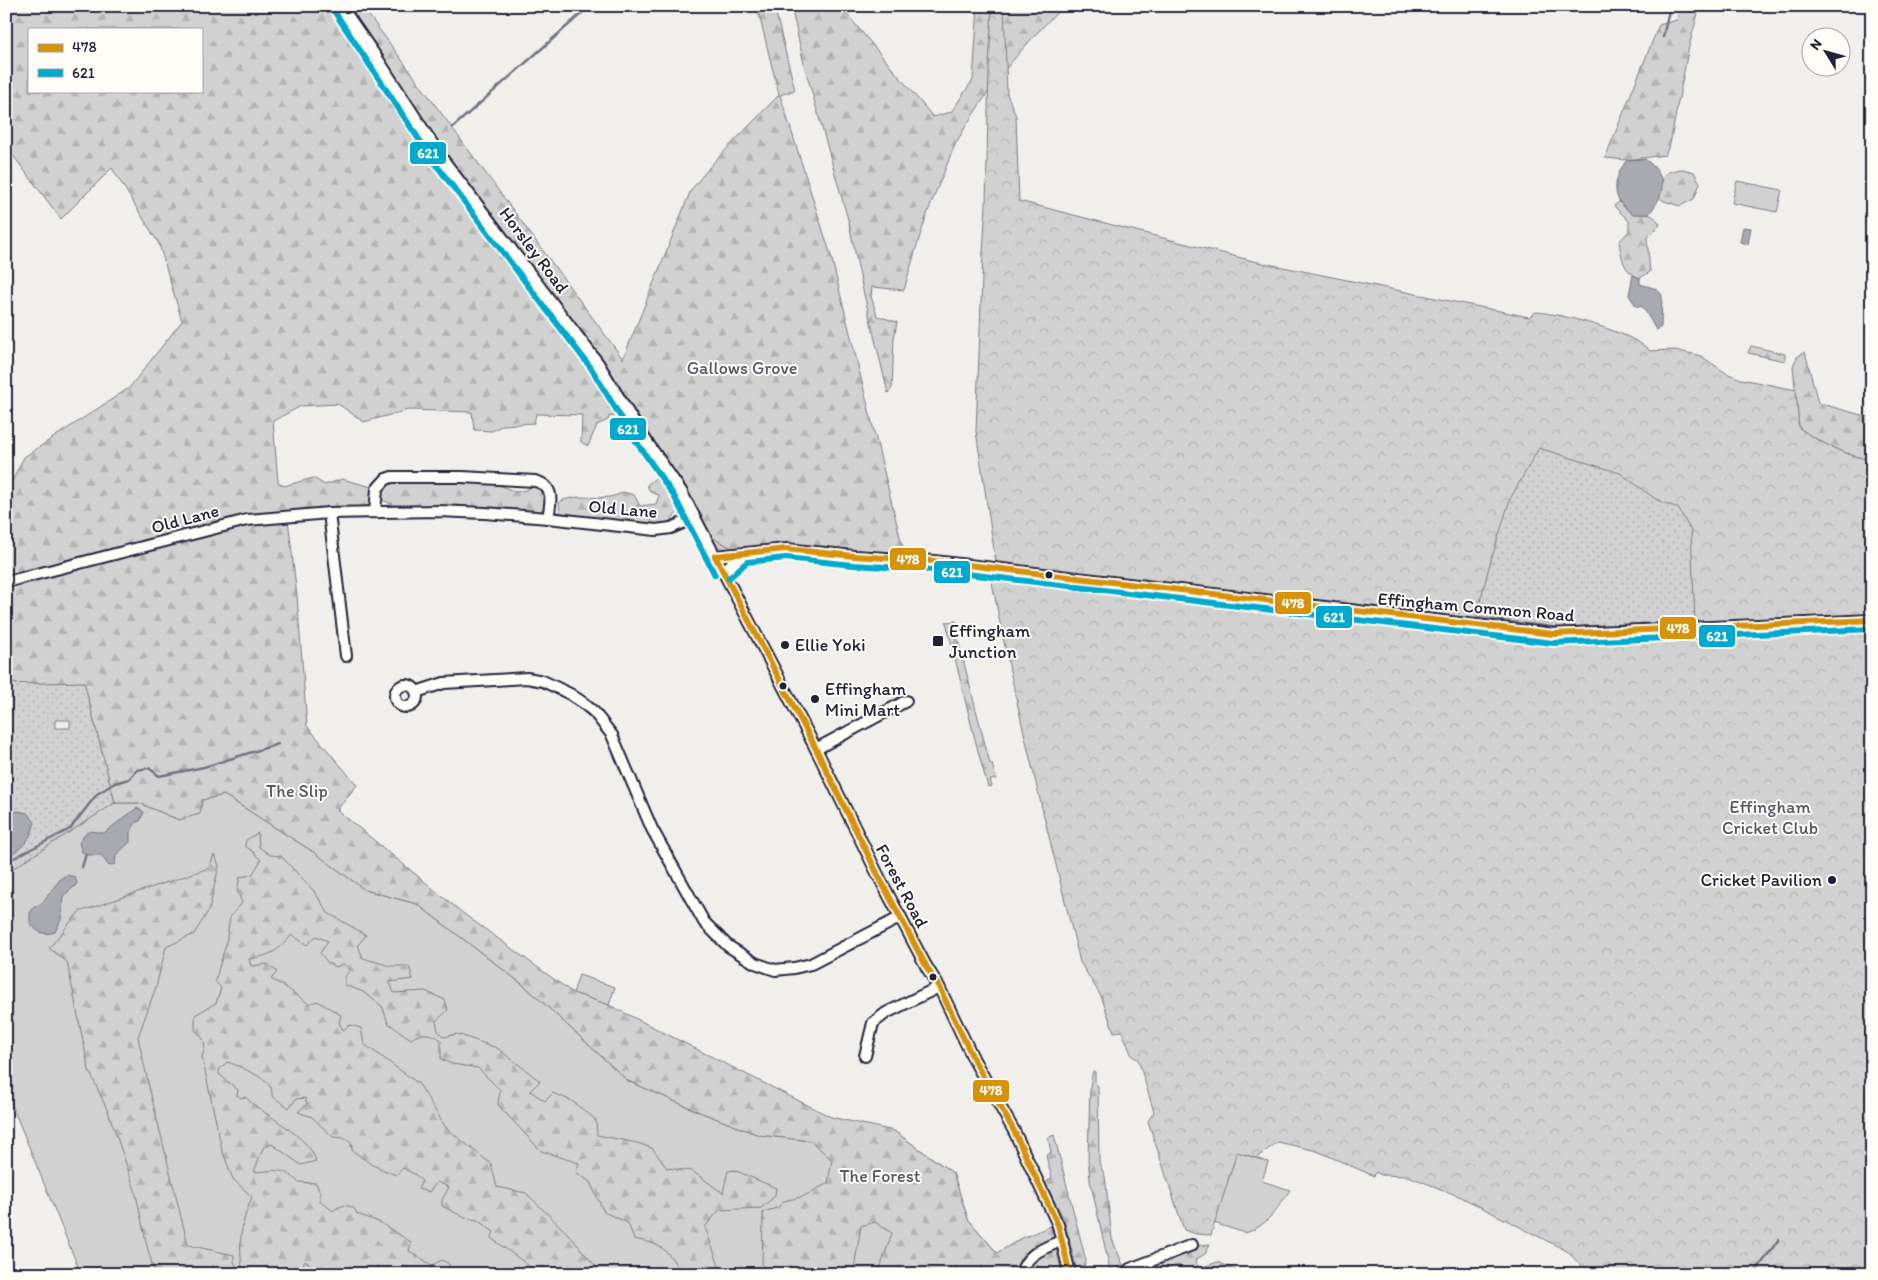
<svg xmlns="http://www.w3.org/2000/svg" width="1878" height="1280" viewBox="0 0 1878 1280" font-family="Itim,sans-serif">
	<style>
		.grass { fill: #d2d1d1; stroke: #7a7a86 }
		.forest { fill: url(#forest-firs); stroke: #7a7a86; fill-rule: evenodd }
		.park { fill: url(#park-crowns); stroke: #7a7a86 }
		.garden { fill: url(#garden-dots); stroke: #7a7a86; fill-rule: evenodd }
		.water { fill: #a9a9b0; stroke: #737381 }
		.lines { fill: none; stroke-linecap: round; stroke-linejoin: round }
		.stream { stroke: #737381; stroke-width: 2.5 }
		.minor-casing { stroke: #22223b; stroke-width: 14 }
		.minor { stroke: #fdfcf7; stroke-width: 10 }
		.bus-1-casing { stroke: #fdfcf7; stroke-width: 10 }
		.bus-2-casing { stroke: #fdfcf7; stroke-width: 10 }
		.bus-1 { stroke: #d79209; stroke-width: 6 }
		.bus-2 { stroke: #00a9ce; stroke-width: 6 }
		.bus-dot { fill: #22223b; stroke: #fdfcf7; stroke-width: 2 }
		.labels { text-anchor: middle; stroke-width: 4; stroke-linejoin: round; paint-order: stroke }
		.street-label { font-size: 18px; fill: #22223b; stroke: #fdfcf7 }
		.park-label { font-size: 18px; fill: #575768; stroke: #fdfcf7 }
		.poi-label { font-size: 18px; fill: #22223b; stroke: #fdfcf7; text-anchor: start }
		.line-badge { stroke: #fdfcf7; stroke-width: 2 }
		.badge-label { font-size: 14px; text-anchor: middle; font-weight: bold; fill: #fff }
	</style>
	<defs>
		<pattern id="forest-firs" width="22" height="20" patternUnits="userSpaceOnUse" patternTransform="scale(1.25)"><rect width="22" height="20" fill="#d2d1d1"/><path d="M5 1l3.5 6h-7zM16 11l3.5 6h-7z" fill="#b4b3b4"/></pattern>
		<pattern id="park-crowns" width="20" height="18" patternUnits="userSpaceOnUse" patternTransform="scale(1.25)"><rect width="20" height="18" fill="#d2d1d1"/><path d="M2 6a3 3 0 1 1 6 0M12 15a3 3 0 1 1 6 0" fill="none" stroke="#b4b3b4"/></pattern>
		<pattern id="garden-dots" width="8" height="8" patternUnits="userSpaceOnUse" patternTransform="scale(1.25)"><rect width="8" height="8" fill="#d2d1d1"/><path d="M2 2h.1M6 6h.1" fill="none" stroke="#b4b3b4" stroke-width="1.8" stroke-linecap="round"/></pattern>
	</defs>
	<rect width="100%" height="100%" fill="#f0efec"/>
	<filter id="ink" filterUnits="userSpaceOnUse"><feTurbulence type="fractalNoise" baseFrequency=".02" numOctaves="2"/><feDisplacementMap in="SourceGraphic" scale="10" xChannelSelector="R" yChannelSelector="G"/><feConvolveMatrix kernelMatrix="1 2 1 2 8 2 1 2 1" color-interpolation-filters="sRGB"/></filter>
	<g filter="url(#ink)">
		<g class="grass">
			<path d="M 1737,181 L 1782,190 L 1777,212 L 1732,203 Z"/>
			<path d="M 711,537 L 734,549 C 721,550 717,548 711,537 Z"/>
			<path d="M 224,795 L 315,853 L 365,890 L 417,904 L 526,987 L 628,1081 L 702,1113 L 759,1135 L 811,1141 L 894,1131 L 953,1173 L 968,1219 L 1015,1274 L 81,1274 L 9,1098 L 6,1086 L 6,866 L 115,803 L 139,803 L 179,820 L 202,800 Z"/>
			<path d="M 579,975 L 615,987 L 609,1005 L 573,993 Z"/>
			<path d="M 1237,1152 L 1268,1162 L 1262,1181 L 1290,1190 C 1278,1207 1267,1227 1245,1233 L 1214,1223 Z"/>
		</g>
		<g class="forest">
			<path d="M 6,6 L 362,6 L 623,359 L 691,190 L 713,163 L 779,95 L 757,6 L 774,6 L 795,90 L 780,95 L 831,256 L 904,553 L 763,545 L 734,549 L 711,537 L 672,469 L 637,416 L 629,418 L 609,416 L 608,420 L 597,425 L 588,446 L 581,442 L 582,415 L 536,414 L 534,423 L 503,425 L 492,431 L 474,430 L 472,412 L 408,410 L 364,422 L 338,404 L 301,406 L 273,421 L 278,482 L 284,486 L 313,478 L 325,485 L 342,479 L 372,487 L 371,503 L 365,508 L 287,511 L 297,596 L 307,726 L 357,785 L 337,810 L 464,914 L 573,993 L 609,1005 L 831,1117 L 894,1131 L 953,1173 L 968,1219 L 997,1253 L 1022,1238 L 1051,1226 L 1062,1274 L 878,1274 L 892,1233 L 875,1222 L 861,1226 L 853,1274 L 762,1274 L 763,1212 L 777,1208 L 784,1201 L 804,1196 L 828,1183 L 832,1160 L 811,1141 L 759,1135 L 702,1113 L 628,1081 L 526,987 L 417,904 L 365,890 L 315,853 L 224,795 L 202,800 L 200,814 L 179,820 L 139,803 L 115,803 L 84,683 L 6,684 L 6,493 L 24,457 L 129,388 L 182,321 L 159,244 L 112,168 L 61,219 L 6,146 ZM 29,29 L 201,29 L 201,91 L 29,91 Z"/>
			<path d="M 791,6 L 840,6 L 933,117 L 951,112 L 973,80 L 978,6 L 1064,6 C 1022,45 984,93 956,143 C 951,153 947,164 943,175 C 926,212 915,251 904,290 L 872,287 L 871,296 L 877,316 L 897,322 L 894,338 L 892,388 L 888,393 L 862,286 L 849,223 L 805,68 Z"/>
			<path d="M 1680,6 L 1700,6 L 1689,46 L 1670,144 L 1665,155 L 1627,160 L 1605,158 L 1659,25 L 1677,20 Z"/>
			<path d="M 1683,169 L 1694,172 L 1700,183 L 1694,199 L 1680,206 L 1664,201 L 1659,197 C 1665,177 1657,172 1683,169 Z"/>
			<path d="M 1619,202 L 1632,214 C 1645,214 1654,212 1660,225 L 1647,238 L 1650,272 L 1640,278 C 1623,272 1622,258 1619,242 L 1629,231 L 1629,221 L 1614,206 Z"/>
			<path d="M 1751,346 L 1785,354 L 1785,361 L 1748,353 Z"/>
			<path d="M 1805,352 L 1818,403 L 1872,418 L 1872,460 C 1846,456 1821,443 1799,428 L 1793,366 L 1797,357 Z"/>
			<path d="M 665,475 L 679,493 L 682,502 L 678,512 L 668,523 L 651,528 L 577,517 L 560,513 L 559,502 C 581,491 604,504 623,492 L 634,495 L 640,506 L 656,504 L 659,495 L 650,492 L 647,485 L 658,476 Z"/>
			<path d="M 394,480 L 496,483 L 515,492 L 526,490 L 536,485 L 542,488 L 547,497 L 544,508 L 539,512 L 394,505 L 380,499 L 383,487 Z"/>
			<path d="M 956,621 L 956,632 L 990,764 L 992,764 L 996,779 L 990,780 L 992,786 L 988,787 C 972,732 960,677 946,622 Z"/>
			<path d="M 258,833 L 259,847 L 270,855 L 281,856 L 314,891 L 328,913 L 366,935 L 358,945 L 363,958 L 390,966 L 409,966 L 413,979 L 390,982 L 394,993 L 425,991 L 445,1000 L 448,1010 L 436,1021 L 438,1031 L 444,1037 L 457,1034 L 497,1048 L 540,1081 L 530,1091 L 545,1101 L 553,1093 L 572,1101 L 596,1120 L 597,1135 L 637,1143 L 652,1148 L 667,1168 L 692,1171 L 723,1193 L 728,1171 L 734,1170 L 776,1188 L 775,1196 L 761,1208 L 719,1210 L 705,1227 L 722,1274 L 664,1274 L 678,1268 C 666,1247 657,1243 634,1239 L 628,1223 L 604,1212 L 590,1182 L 576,1172 L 579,1163 L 541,1151 L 498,1105 L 500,1090 L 478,1068 L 452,1064 L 441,1059 L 441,1040 C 431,1032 421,1032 411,1039 L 388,1023 L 382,1006 L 363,992 L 345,985 L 345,977 L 350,969 L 343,964 L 336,967 L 328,963 L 320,953 L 328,941 L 316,936 L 307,945 L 292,935 C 276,952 273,955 249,959 L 251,966 L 268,964 L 277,972 L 271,979 L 284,986 L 309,1004 L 317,1001 L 341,1015 L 339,1023 L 343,1030 L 350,1025 L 361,1028 L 364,1044 L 419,1084 L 446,1128 L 491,1164 L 497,1187 L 526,1193 L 569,1235 L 602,1274 L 540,1274 L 491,1238 L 494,1232 L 477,1220 L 465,1218 L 442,1206 L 442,1200 L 449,1187 L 437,1182 L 429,1192 L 418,1189 L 422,1181 L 416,1175 L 403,1168 L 396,1175 L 372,1165 L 352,1150 L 351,1143 L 344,1138 L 333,1137 L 312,1117 L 298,1112 L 307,1104 L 305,1098 L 296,1099 L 289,1108 L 272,1096 C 272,1095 272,1090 271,1088 C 267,1078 237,1065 227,1062 L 219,1070 L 219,1074 L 238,1090 L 237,1095 L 241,1098 L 245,1097 C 263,1115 310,1136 316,1161 L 301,1165 L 272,1144 L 263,1148 L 254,1172 C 274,1171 283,1166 298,1182 L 316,1183 L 320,1193 L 320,1201 L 333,1211 C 340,1205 345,1204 354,1208 L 357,1214 L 379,1222 L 411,1242 L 409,1251 L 432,1265 L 442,1260 L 449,1264 L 450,1274 L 343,1274 L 322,1272 L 305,1261 L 297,1274 L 266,1274 L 242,1269 C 239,1239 240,1226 252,1197 L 233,1179 L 222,1150 L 202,1057 C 207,1044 205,1039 195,1030 L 195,1015 L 216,1003 L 221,988 L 215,981 L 226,944 L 230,917 L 242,903 L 237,890 L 240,877 L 252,875 L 261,860 L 252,851 L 245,846 L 246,840 Z"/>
			<path d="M 214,855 L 219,865 L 209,910 L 194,934 L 166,947 L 156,987 L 138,1037 L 150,1091 L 188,1245 L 234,1255 L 234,1261 L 239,1273 L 223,1274 L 222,1267 L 211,1268 L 207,1274 L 189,1274 L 189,1272 L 187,1274 L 155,1274 L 147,1246 L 135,1190 L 109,1114 L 89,1070 L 67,962 L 49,948 L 79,912 L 209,868 Z"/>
			<path d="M 1093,1071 L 1095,1072 L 1095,1083 L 1098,1086 L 1099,1163 L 1105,1176 L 1112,1239 L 1123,1265 L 1118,1274 L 1111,1274 L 1090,1180 L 1088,1159 L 1090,1086 Z"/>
			<path d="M 1054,1135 L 1086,1261 L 1084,1266 L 1076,1267 L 1064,1219 L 1045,1183 L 1052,1178 L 1046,1156 L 1051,1152 L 1048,1138 Z"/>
			<path d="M 1210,1244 L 1205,1254 L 1195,1260 L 1199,1268 L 1218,1262 L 1245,1274 L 1183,1274 L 1179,1265 L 1170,1268 L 1158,1264 L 1156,1261 L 1201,1245 Z"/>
		</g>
		<path class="park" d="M 992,6 L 1004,6 L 1007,94 L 1016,116 L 1019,201 L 1253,261 L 1529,317 L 1536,312 C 1562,314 1633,332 1650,351 L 1675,350 L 1701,356 L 1726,373 L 1741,379 L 1796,390 L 1799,428 C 1821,443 1846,456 1872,460 L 1872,1274 L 1589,1274 L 1567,1251 L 1461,1197 L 1408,1176 L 1381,1175 L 1376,1172 L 1374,1176 L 1317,1151 L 1278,1142 L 1256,1158 L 1237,1152 L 1211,1235 L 1196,1234 L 1184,1230 L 1148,1121 L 1154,1112 L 1138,1059 L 1132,1056 L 1122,1031 L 1114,1032 L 1101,996 L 1080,962 C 1049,835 1016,710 992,582 L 993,573 L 996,570 L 996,563 L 976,431 L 983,252 L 986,206 L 989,67 Z"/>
		<g class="garden">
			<path d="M 1539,448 L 1620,473 L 1657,500 L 1678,508 L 1691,531 L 1695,621 L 1558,627 L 1476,617 L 1489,567 L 1510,499 Z"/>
			<path d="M 84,682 L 115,803 L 6,873 L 6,743 L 10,744 L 12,729 L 6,728 L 6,684 ZM 55,720 L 70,720 L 70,728 L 55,728 Z"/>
		</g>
		<g class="water">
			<path d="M 1645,159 C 1668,176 1666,193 1649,214 L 1632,214 C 1628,210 1623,207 1620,202 C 1611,189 1618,171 1627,160 Z"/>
			<path d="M 1743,227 L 1751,228 L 1748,244 L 1740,242 Z"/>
			<path d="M 1633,275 L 1640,278 L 1640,284 L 1657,289 L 1662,295 L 1661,327 L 1656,330 L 1643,307 L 1636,306 L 1629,295 Z"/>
			<path d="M 137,808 L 144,812 L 140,821 L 136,822 L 130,833 L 130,842 L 116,855 L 115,864 L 109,866 L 101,855 L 88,855 L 82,852 L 79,843 C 88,828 89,831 104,833 Z"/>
			<path d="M 18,811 L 27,813 L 35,822 C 30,841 23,848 6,857 L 6,816 Z"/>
			<path d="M 67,875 L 75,877 L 77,883 L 75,886 L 63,896 L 61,920 L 55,932 C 43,936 37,932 30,923 L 30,913 L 34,907 L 42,903 L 61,878 Z"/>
		</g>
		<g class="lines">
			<g class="stream">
				<path d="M 1663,37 L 1670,6"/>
				<path d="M 453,127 L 590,6"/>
				<path d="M 6,862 L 70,829 L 97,794 L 115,783 L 129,779 L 137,770 L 149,768 L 159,776 L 204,767 L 278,744"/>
				<path d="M 82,867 L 86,854"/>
				<path d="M 1754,1274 L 1779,1239"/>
			</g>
			<defs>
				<g id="minor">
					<path d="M 341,6 L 379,61 L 441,157 L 598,363 L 638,429 L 681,491 L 816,749 L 879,877 L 926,966 L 939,987 L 974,1060 L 1014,1131 L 1058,1225 L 1070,1274"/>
					<path d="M 375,512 L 377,489 L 386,479 L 392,477 L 462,477 L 535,481 C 555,486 551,502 548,518"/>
					<path d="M 329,513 L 346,656"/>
					<path d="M 715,556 L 786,549 L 854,556 L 934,561 L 1553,634 L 1872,620"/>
					<path d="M 723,571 L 743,554"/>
					<path d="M 6,582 L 247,520 L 329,513 L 438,511 L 485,513 L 548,518 L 656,530 L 671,528 L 694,518"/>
					<circle cx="406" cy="696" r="11"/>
					<path d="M 416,692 L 444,683 L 527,678 L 543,681 L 570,694 L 582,702 L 594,712 L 612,735 L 652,829 L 704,922 L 728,946 L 755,963 L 775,970 L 794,968 L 811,964 L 901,917"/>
					<path d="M 816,749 L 906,701"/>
					<path d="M 865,1056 L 873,1023 L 886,1013 L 939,987"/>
					<path d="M 1021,1274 C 1026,1253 1045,1248 1063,1240"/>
					<path d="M 1124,1274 L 1130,1269 L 1192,1245"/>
				</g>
			</defs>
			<use href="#minor" class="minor-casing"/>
			<use href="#minor" class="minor"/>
			<defs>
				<g id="bus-1">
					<path d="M 715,556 L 786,549 L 854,556 L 934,561 L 1553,634 L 1872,620"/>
					<path d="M 715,556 L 816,749 L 879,877 L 926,966 L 939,987 L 974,1060 L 1014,1131 L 1058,1225 L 1070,1274"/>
				</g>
				<g id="bus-2">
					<path d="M 334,11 L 434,162 L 591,368 L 631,434 L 674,496 L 715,575"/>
					<path d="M 729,578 L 747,562 L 786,558 L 853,565 L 933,570 L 1553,643 L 1872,629"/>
				</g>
			</defs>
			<use href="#bus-1" class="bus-1-casing"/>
			<use href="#bus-2" class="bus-2-casing"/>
			<use href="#bus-1" class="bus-1"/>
			<use href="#bus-2" class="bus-2"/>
		</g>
	</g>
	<g class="bus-dot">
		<circle cx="1049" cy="575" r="4.5"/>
		<rect x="932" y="635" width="12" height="12" rx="2.5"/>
		<circle cx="785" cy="645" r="5"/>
		<circle cx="783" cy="686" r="4.5"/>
		<circle cx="815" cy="699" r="5"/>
		<circle cx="1832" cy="880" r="5"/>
		<circle cx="933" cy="977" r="4.5"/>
	</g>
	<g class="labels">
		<g class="street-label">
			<text transform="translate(534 250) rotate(53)" y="6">Horsley Road</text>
			<text transform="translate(623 509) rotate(5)" y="6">Old Lane</text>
			<text transform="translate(185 519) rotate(-15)" y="6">Old Lane</text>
			<text transform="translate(1476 607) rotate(5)" y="6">Effingham Common Road</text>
			<text transform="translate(902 886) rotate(62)" y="6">Forest Road</text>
		</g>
		<g class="park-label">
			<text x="742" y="374">Gallows Grove</text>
			<text x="297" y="797">The Slip</text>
			<text x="1770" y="813">Effingham<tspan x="1770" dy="21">Cricket Club</tspan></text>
			<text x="880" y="1182">The Forest</text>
		</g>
		<g class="poi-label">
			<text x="949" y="637">Effingham<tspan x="949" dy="21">Junction</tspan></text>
			<text x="795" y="651">Ellie Yoki</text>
			<text x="825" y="695">Effingham<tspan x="825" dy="21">Mini Mart</tspan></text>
			<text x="1822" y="886" text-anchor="end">Cricket Pavilion</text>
		</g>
	</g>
	<g class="line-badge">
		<rect x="409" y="141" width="38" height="24" rx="5" fill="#00a9ce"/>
		<rect x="609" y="417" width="38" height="24" rx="5" fill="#00a9ce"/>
		<rect x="889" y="547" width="38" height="24" rx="5" fill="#d79209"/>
		<rect x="933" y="560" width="38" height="24" rx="5" fill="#00a9ce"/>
		<rect x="1274" y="591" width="38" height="24" rx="5" fill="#d79209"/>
		<rect x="1315" y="605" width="38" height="24" rx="5" fill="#00a9ce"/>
		<rect x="1659" y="616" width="38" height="24" rx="5" fill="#d79209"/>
		<rect x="1698" y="624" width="38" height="24" rx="5" fill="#00a9ce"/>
		<rect x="972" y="1079" width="38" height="24" rx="5" fill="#d79209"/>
	</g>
	<g class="badge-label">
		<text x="428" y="158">621</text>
		<text x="628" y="434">621</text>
		<text x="908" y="564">478</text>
		<text x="952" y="577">621</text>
		<text x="1293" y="608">478</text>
		<text x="1334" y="622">621</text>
		<text x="1678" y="633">478</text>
		<text x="1717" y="641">621</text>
		<text x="991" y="1095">478</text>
	</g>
	<rect width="1878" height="1280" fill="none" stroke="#fdfcf7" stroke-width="25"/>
	<rect x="12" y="12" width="1853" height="1255" fill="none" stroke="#22223b" stroke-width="2" filter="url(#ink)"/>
	<rect x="28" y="28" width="175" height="65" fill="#fdfcf7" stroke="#a5a5ac"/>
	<rect x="38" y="44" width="25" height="8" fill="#d79209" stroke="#a5a5ac"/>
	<text x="72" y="52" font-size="15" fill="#22223b">478</text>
	<rect x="38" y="69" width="25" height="8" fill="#00a9ce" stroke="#a5a5ac"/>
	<text x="72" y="78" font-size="15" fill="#22223b">621</text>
	<g transform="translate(1826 52) rotate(307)"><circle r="24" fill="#fdfcf7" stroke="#a5a5ac"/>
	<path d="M0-4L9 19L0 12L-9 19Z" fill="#22223b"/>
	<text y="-8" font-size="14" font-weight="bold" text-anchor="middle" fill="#22223b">N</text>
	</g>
</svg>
